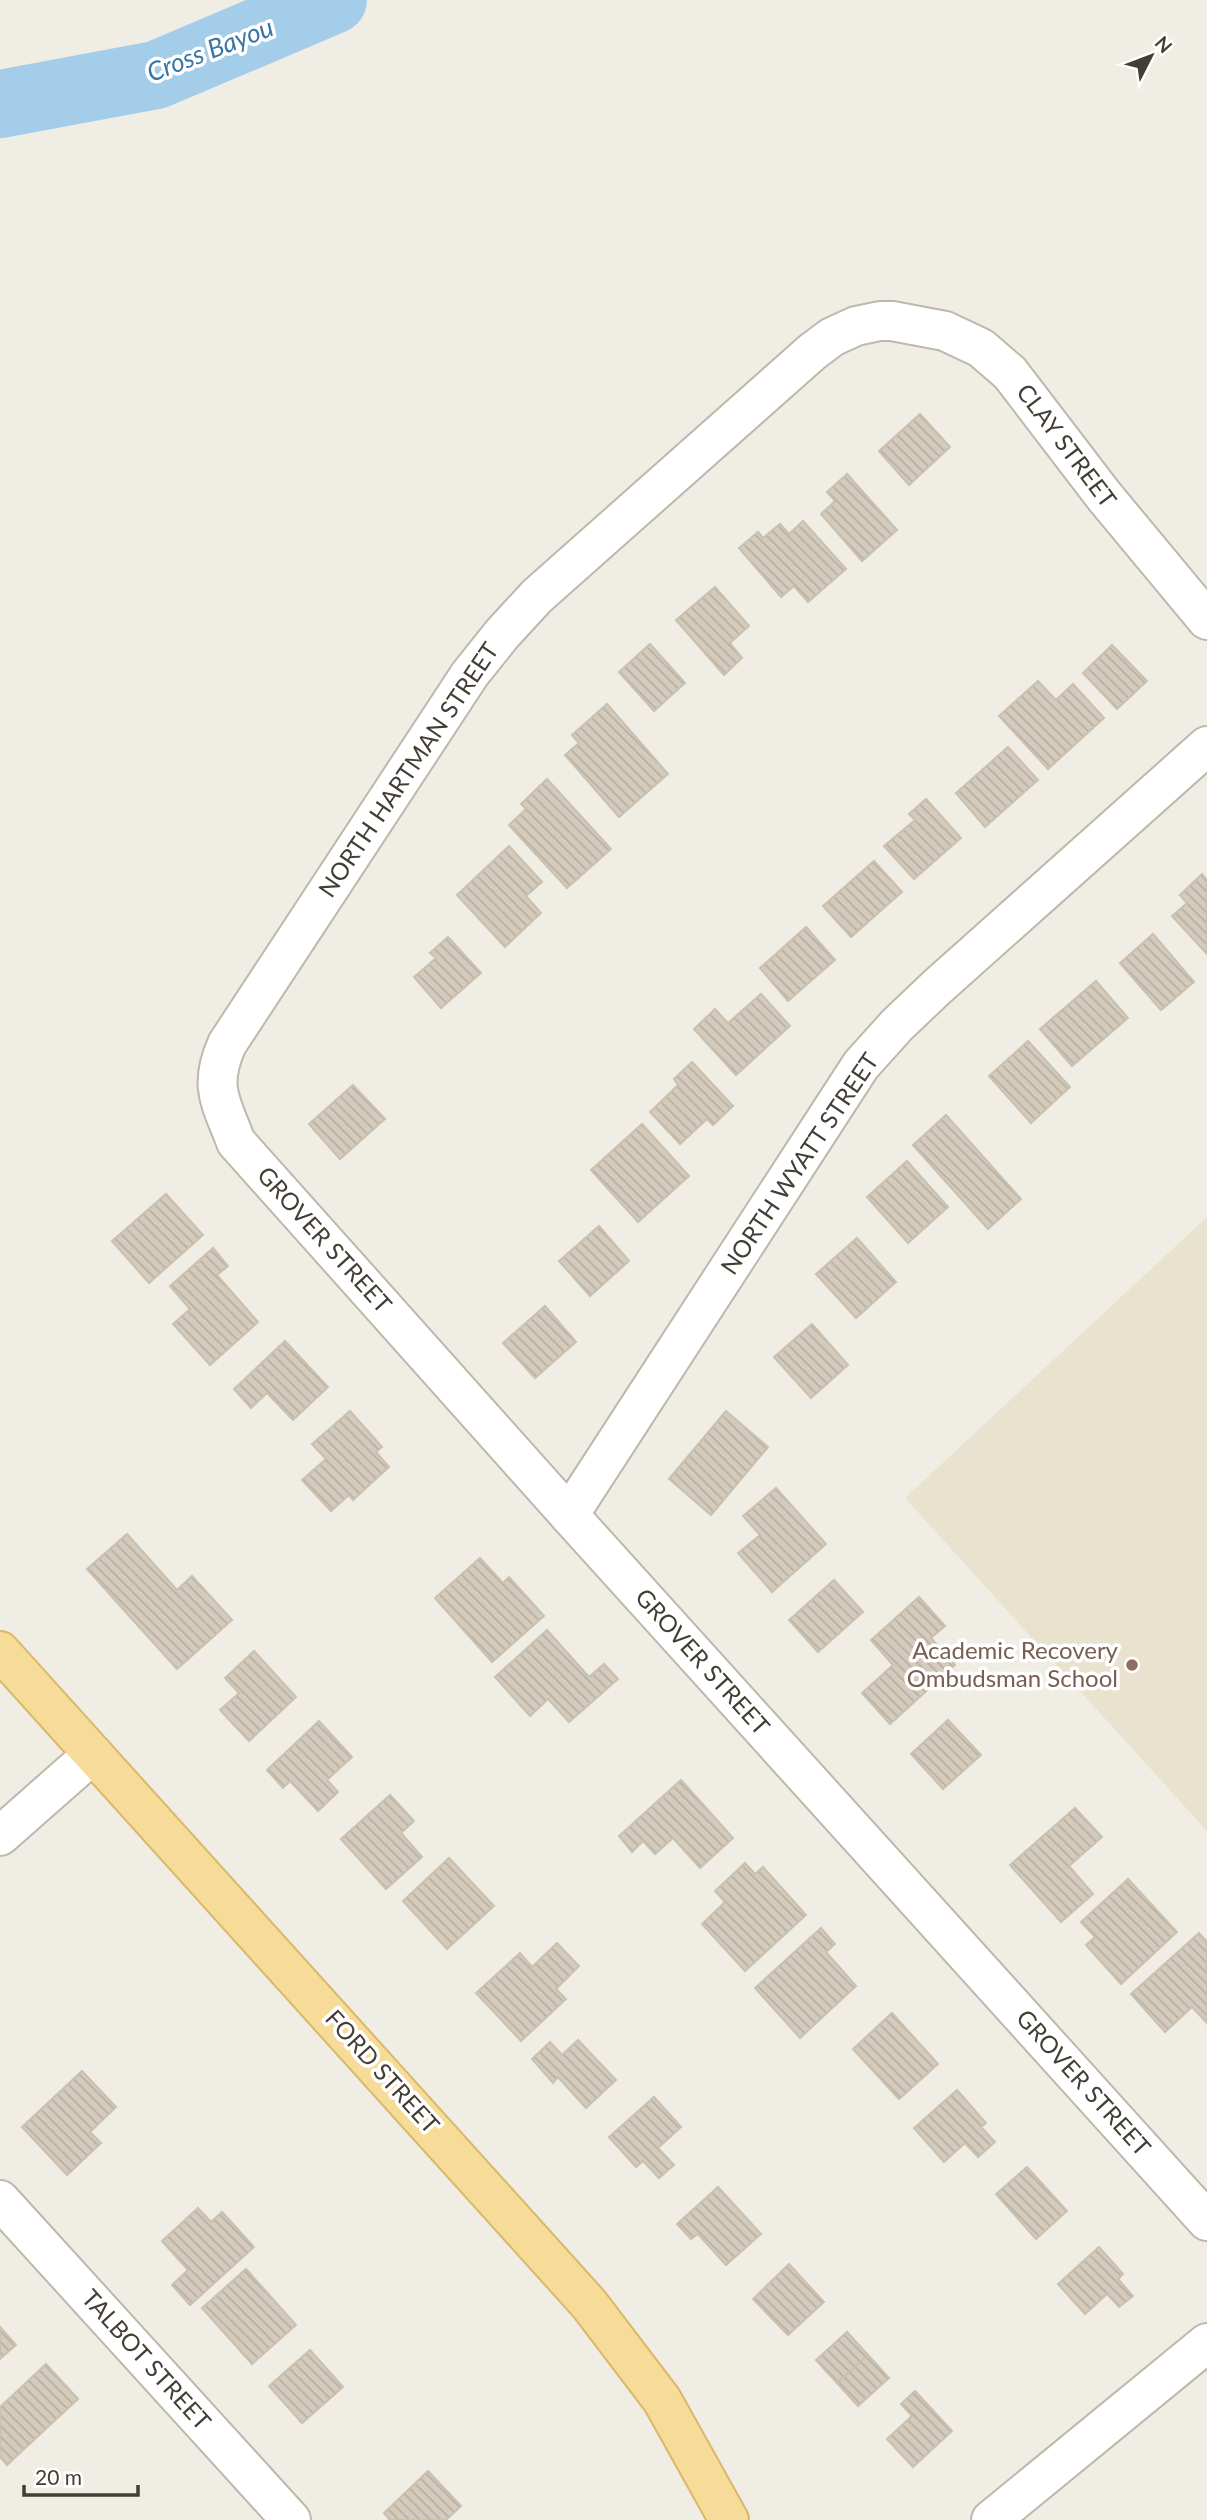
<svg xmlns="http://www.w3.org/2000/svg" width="1207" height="2520" viewBox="0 0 1207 2520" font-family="Lato,sans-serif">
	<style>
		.education { fill: #e9e2cf }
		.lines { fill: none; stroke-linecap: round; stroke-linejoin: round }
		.river { stroke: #a4cde9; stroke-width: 68 }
		.building { fill: url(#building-back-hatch); stroke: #cbc0ae; stroke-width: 2 }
		.minor-casing { stroke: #beb7ab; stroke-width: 42 }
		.major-casing { stroke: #d9b869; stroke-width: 42 }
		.minor { stroke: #fff; stroke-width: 38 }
		.major { stroke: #f6dc98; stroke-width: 38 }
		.education-dot { fill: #8d6e63; stroke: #fff; stroke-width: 2.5 }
		.labels { text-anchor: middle; stroke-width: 7; stroke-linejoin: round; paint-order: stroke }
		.street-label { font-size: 24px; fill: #423d35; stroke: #fff }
		.education-label { font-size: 24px; fill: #785e54; stroke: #fff; text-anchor: end }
		.water-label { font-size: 26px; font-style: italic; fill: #3775a5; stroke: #fff }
	</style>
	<defs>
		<pattern id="building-back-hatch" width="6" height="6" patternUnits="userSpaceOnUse" patternTransform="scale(1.75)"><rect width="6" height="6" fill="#d4cbbd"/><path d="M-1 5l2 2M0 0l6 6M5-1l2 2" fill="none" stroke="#b7afa3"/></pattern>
	</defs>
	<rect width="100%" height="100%" fill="#f0ede4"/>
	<path class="education" d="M 1207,1217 L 1207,1831 L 905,1498 Z"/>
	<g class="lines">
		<path class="river" d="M 0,104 L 156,75 L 333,0"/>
	</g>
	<g class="building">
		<path d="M 920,414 L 950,447 L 909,485 L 879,451 Z"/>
		<path d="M 847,474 L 897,530 L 862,561 L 821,514 L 835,501 L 827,492 Z"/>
		<path d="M 803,521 L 846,569 L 808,602 L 794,586 L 781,597 L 739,548 L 758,532 L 763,538 L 780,524 L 789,534 Z"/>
		<path d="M 715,587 L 749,626 L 730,643 L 742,658 L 724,675 L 676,620 Z"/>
		<path d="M 650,644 L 685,683 L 654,711 L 619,672 Z"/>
		<path d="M 1112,645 L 1147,681 L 1117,709 L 1083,673 Z"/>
		<path d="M 1038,681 L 1056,700 L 1073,684 L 1104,718 L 1048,769 L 999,716 Z"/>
		<path d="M 607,704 L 668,774 L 619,817 L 565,755 L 579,743 L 572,735 Z"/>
		<path d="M 1008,747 L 1038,780 L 985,827 L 956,793 Z"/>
		<path d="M 547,779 L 611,849 L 567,888 L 509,825 L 526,809 L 521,804 Z"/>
		<path d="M 926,799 L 961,838 L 914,879 L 884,846 L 915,820 L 909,814 Z"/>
		<path d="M 509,846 L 542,882 L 526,896 L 541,913 L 505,947 L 457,895 Z"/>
		<path d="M 874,861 L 902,892 L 851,937 L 823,906 Z"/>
		<path d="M 1202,874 L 1207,880 L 1207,954 L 1172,916 L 1187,903 L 1180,895 Z"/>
		<path d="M 806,927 L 835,960 L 788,1001 L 760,968 Z"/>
		<path d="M 1153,934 L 1194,982 L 1161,1010 L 1120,963 Z"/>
		<path d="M 448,937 L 481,973 L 441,1008 L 414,977 L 436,958 L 430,953 Z"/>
		<path d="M 1096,981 L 1128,1018 L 1072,1066 L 1040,1029 Z"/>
		<path d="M 761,994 L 790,1026 L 736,1075 L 694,1029 L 715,1009 L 728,1023 Z"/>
		<path d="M 1028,1041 L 1070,1087 L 1031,1123 L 989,1076 Z"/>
		<path d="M 692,1062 L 733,1106 L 713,1125 L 707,1119 L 680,1144 L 650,1112 L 678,1085 L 674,1079 Z"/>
		<path d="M 353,1085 L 385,1119 L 340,1159 L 309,1124 Z"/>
		<path d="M 946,1115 L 1021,1199 L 988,1229 L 913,1145 Z"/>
		<path d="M 642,1124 L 689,1176 L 638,1222 L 591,1170 Z"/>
		<path d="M 907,1161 L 948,1207 L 908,1243 L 867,1197 Z"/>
		<path d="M 166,1194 L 203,1235 L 149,1283 L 112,1241 Z"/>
		<path d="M 599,1226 L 629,1261 L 590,1296 L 559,1261 Z"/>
		<path d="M 857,1238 L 896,1282 L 856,1318 L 816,1274 Z"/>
		<path d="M 213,1248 L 228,1266 L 217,1275 L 258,1322 L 210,1365 L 173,1324 L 190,1309 L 170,1286 Z"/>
		<path d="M 545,1306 L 576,1342 L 535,1378 L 503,1343 Z"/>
		<path d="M 812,1324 L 848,1365 L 811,1398 L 774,1357 Z"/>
		<path d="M 285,1341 L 328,1387 L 293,1420 L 267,1393 L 251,1408 L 234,1389 Z"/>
		<path d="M 350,1411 L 382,1447 L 376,1452 L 389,1467 L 353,1500 L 349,1495 L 331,1511 L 302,1480 L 326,1459 L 312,1444 Z"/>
		<path d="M 726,1411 L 768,1447 L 711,1515 L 669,1479 Z"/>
		<path d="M 776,1488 L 826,1544 L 772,1592 L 738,1553 L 760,1535 L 743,1516 Z"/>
		<path d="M 127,1534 L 177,1590 L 192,1576 L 232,1620 L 177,1669 L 87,1569 Z"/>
		<path d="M 480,1558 L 503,1583 L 509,1577 L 544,1616 L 492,1662 L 435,1598 Z"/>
		<path d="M 834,1580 L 863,1612 L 818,1652 L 789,1620 Z"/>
		<path d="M 919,1597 L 945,1626 L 931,1638 L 955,1665 L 890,1724 L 862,1693 L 893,1665 L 871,1640 Z"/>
		<path d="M 547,1630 L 589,1677 L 604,1664 L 618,1679 L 569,1722 L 548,1699 L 530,1716 L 495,1677 Z"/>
		<path d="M 254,1651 L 296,1697 L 249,1741 L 220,1710 L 239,1693 L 225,1678 Z"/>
		<path d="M 948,1720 L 981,1755 L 943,1789 L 911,1754 Z"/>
		<path d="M 319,1721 L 352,1757 L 327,1780 L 338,1792 L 318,1811 L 290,1781 L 283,1788 L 267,1770 Z"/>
		<path d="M 681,1780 L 733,1838 L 700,1868 L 673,1838 L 655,1854 L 643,1841 L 632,1852 L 619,1836 Z"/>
		<path d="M 390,1795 L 414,1821 L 401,1833 L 422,1857 L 386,1889 L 341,1839 Z"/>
		<path d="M 1075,1808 L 1102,1837 L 1069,1866 L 1093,1894 L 1061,1922 L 1010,1865 Z"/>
		<path d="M 449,1858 L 494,1906 L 447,1949 L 403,1901 Z"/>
		<path d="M 745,1863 L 755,1874 L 763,1867 L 806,1915 L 745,1971 L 702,1924 L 725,1902 L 715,1891 Z"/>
		<path d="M 1128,1879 L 1177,1932 L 1121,1984 L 1086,1945 L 1095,1937 L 1081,1922 Z"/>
		<path d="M 821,1928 L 835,1944 L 826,1952 L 856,1986 L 800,2038 L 755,1988 Z"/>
		<path d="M 1199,1933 L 1207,1942 L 1207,2023 L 1192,2007 L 1165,2032 L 1131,1994 Z"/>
		<path d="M 557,1943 L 579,1966 L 556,1989 L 566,1999 L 521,2041 L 476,1993 L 520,1953 L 532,1967 Z"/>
		<path d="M 892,2013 L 938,2064 L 899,2099 L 853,2049 Z"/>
		<path d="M 578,2040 L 616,2080 L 586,2108 L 558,2077 L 553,2083 L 532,2059 L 550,2042 L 562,2055 Z"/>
		<path d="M 82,2071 L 116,2107 L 90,2132 L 101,2143 L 67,2175 L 22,2127 Z"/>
		<path d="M 957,2090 L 986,2123 L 981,2127 L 995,2142 L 978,2157 L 965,2143 L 944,2162 L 914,2128 Z"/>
		<path d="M 654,2097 L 681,2127 L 658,2148 L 674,2165 L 659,2178 L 643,2161 L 636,2167 L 609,2137 Z"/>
		<path d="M 1027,2167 L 1067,2211 L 1036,2239 L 996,2194 Z"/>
		<path d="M 718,2187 L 761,2234 L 726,2265 L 698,2234 L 691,2239 L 677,2224 Z"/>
		<path d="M 198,2208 L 211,2222 L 222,2212 L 254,2247 L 190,2305 L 172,2285 L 188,2270 L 162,2241 Z"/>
		<path d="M 1099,2247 L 1123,2274 L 1118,2279 L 1133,2296 L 1119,2307 L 1107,2294 L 1085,2314 L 1058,2284 Z"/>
		<path d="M 789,2264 L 824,2302 L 788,2335 L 753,2299 Z"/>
		<path d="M 246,2269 L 296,2325 L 252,2364 L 202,2308 Z"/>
		<path d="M 0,2327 L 16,2345 L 0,2359 Z"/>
		<path d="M 847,2332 L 868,2355 L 837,2383 L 816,2360 Z"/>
		<path d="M 310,2350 L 343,2387 L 302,2423 L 269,2386 Z"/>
		<path d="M 868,2355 L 889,2378 L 858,2406 L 837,2383 Z"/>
		<path d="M 46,2364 L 78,2399 L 7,2465 L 0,2457 L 0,2407 Z"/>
		<path d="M 915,2391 L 952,2431 L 913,2467 L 887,2439 L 912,2416 L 901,2404 Z"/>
		<path d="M 428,2471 L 461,2506 L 446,2520 L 390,2520 L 384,2513 Z"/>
	</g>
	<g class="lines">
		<defs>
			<g id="minor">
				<path d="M 1207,620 L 1104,496 L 1010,373 L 981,348 L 945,331 L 892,321 L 880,321 L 856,326 L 832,337 L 812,352 L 537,596 L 502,634 L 470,674 L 227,1044 C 208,1087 221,1102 236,1142 L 569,1515 L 1207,2221"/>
				<path d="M 569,1515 L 861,1065 L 897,1025 L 937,987 L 1207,746"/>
				<path d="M 0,1836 L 93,1754"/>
				<path d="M 0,2200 L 291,2520"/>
				<path d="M 991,2520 L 1207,2343"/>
			</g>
			<path id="major" d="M 0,1651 L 589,2304 L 662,2400 L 729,2520"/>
		</defs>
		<use href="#minor" class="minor-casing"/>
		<use href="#major" class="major-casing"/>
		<use href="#minor" class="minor"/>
		<use href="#major" class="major"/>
	</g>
	<circle class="education-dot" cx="1132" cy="1665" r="7"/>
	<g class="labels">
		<g class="street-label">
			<text transform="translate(1066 446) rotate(53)" y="8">CLAY STREET</text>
			<text transform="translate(409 770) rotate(-56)" y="8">NORTH HARTMAN STREET</text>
			<text transform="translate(800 1164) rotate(-56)" y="8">NORTH WYATT STREET</text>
			<text transform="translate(324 1240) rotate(48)" y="8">GROVER STREET</text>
			<text transform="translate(702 1662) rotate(48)" y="8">GROVER STREET</text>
			<text transform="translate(382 2072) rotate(48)" y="8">FORD STREET</text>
			<text transform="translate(1083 2083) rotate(48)" y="8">GROVER STREET</text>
			<text transform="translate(146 2360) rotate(48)" y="8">TALBOT STREET</text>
		</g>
		<g class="education-label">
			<text x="1118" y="1659">Academic Recovery<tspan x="1118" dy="28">Ombudsman School</tspan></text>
		</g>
		<g class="water-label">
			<text transform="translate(210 50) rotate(-21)" y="9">Cross Bayou</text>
		</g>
	</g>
	<g transform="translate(1151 56) rotate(48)" stroke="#ffffff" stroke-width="5" paint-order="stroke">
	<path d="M0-5L12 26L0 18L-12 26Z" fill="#423d35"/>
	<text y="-10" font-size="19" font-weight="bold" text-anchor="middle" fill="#423d35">N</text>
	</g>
	<path d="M24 2485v10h114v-10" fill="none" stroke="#423d35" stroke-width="3.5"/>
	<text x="35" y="2485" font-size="21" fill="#423d35" stroke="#ffffff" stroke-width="5" paint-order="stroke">20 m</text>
</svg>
